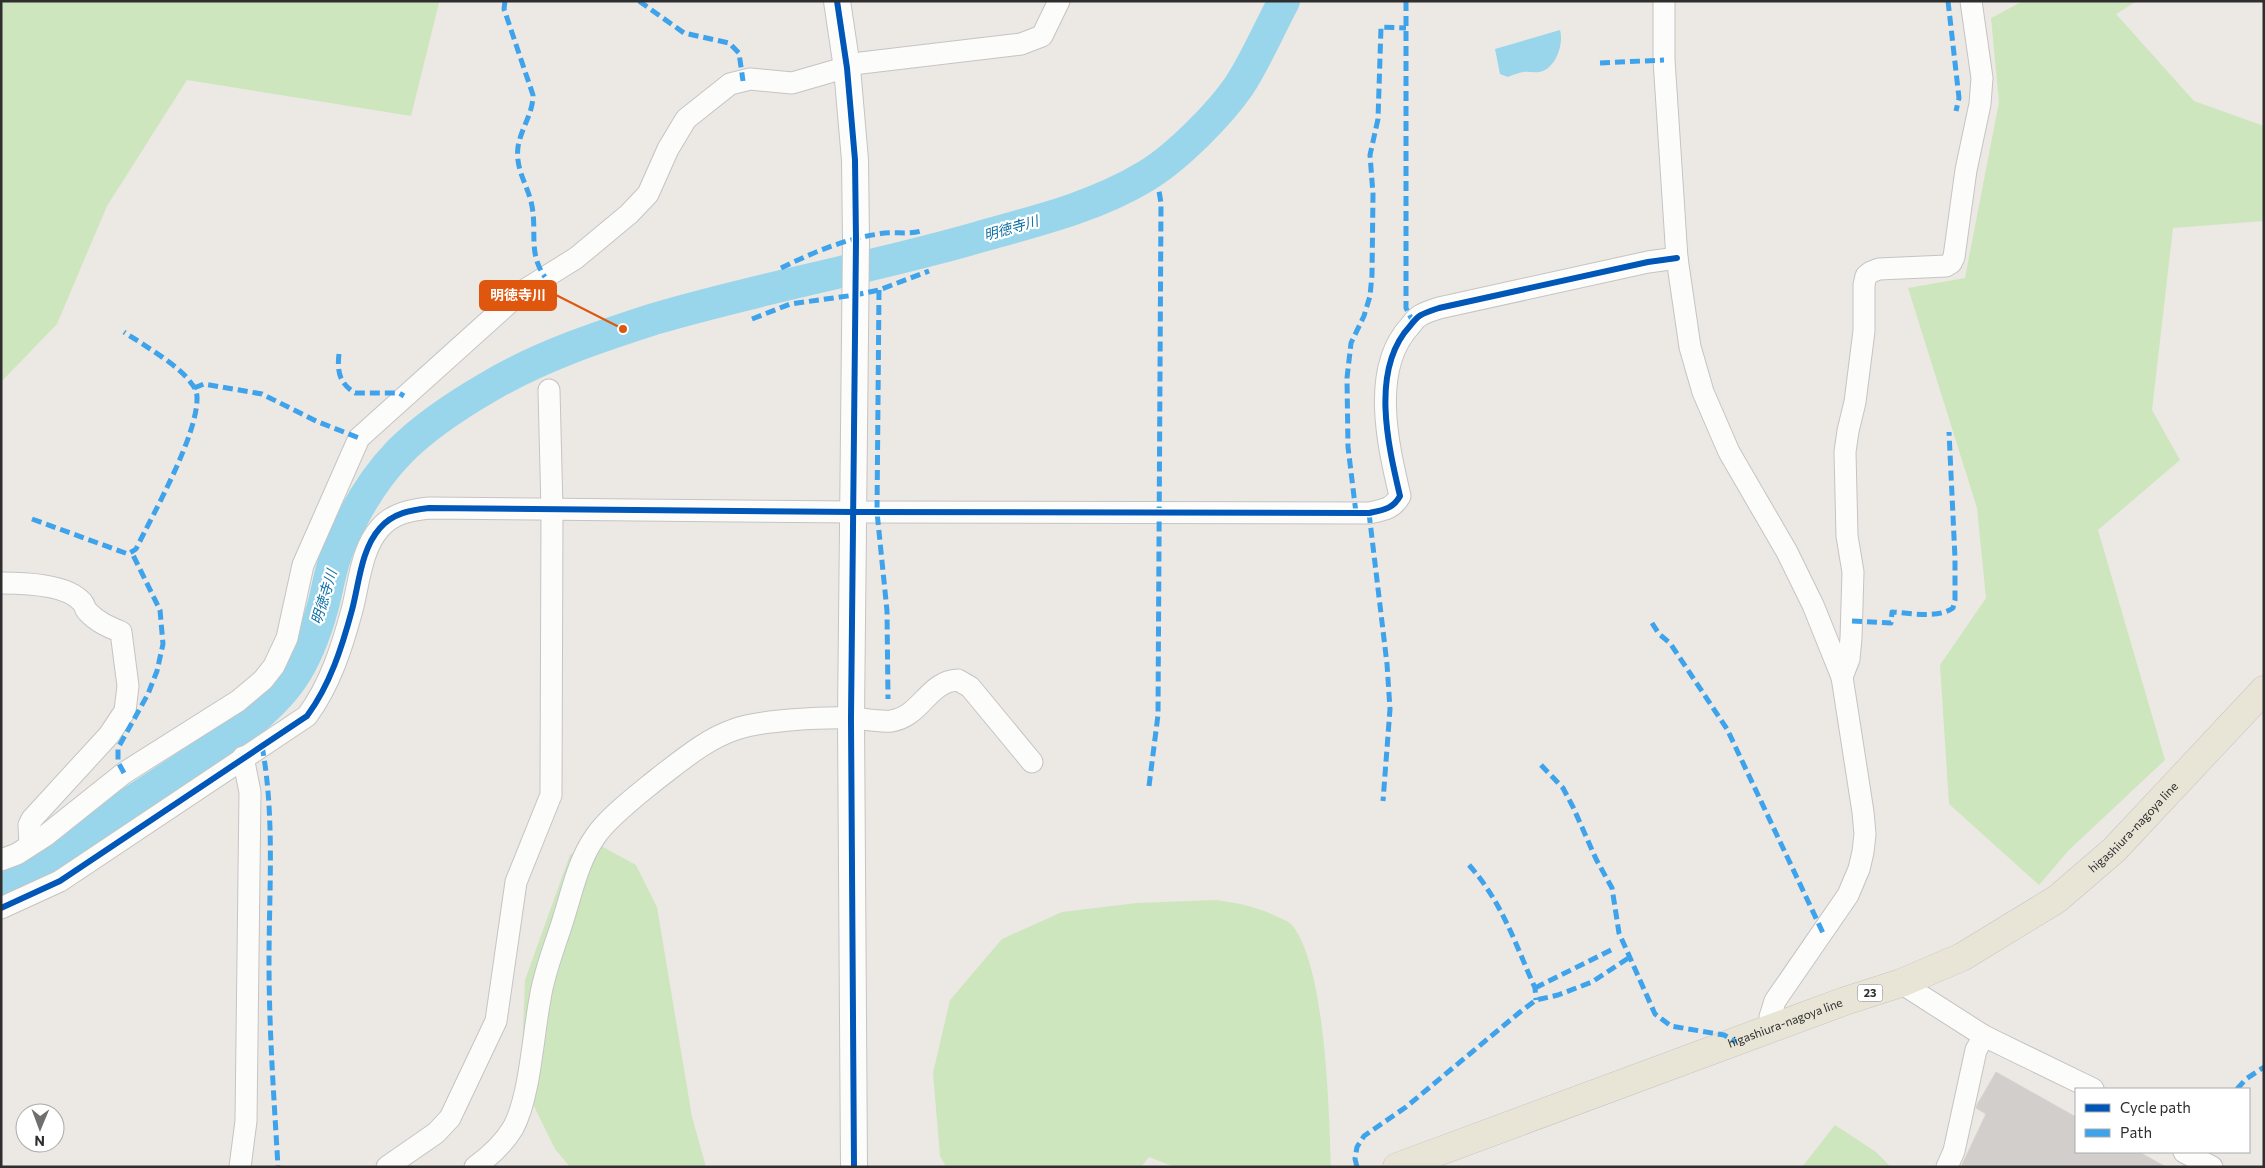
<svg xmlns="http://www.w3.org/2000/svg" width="2265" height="1168" viewBox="0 0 2265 1168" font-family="Commissioner,'Noto Sans JP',sans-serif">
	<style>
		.green { fill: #cee6be }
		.water { fill: #99d6ec }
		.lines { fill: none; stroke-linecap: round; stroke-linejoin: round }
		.river { stroke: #99d6ec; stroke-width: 32 }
		.building { fill: #d1cecb; stroke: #d7d4d0 }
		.minor-casing { stroke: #c5c4c5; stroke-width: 23 }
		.tertiary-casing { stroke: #c5c4c5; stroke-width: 28 }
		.primary-casing { stroke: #c6c5c4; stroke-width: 29 }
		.minor { stroke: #fcfcfb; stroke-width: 21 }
		.tertiary { stroke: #fcfcfb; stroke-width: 26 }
		.primary { stroke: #e8e4d6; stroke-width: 28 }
		.quiet { stroke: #3ea3eb; stroke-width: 5; stroke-dasharray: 10 5; stroke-linecap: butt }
		.cycleway-casing { stroke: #fff; stroke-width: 9 }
		.cycleway { stroke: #0057b8; stroke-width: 6 }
		.labels { text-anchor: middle; stroke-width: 4.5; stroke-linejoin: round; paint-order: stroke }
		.shield { fill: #fff; stroke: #6d6d6d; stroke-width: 1 }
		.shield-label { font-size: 11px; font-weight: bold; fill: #2e2e2e }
		.street-label { font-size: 12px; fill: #2e2e2e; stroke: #fff }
		.water-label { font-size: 14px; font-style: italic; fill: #0d6fa3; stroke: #fff }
		.leader { fill: none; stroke: #df570e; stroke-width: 2 }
		.callout-dot { fill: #df570e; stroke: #fff; stroke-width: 2 }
		.callout { fill: #df570e; stroke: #df570e; stroke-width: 2 }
		.callout-label { font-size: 14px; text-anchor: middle; font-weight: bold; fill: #fff }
	</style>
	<rect width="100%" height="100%" fill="#ece8e4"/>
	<g class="green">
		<path d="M 1,1 L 439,1 L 439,3 L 411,116 L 187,80 L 107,206 L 57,324 L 1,382 Z"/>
		<path d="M 2023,1 L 2137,1 L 2116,14 L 2194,101 L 2264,126 L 2264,221 L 2173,228 L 2152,410 L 2180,460 L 2098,530 L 2165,760 L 2069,850 L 2039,885 L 1949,804 L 1940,665 L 1986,598 L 1977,508 L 1908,288 L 1965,278 L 1999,102 L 1991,18 Z"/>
		<path d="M 592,841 L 636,865 L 657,907 L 692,1117 L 706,1167 L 570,1167 L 555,1149 L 521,1080 L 525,980 L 570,855 Z"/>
		<path d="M 1216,900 C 1241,904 1255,906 1278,917 C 1282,919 1288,921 1291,924 C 1326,963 1329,1113 1331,1167 L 1174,1167 L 1149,1157 L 1141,1167 L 946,1167 L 940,1156 L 933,1073 L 950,1000 L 1002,939 L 1062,912 L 1137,903 Z"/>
		<path d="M 1835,1125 L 1876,1152 L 1891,1167 L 1802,1167 Z"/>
	</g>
	<path class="water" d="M 1560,30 C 1564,44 1556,69 1539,72 C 1534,73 1528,71 1523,72 C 1518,73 1512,75 1508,77 L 1500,74 L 1495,49 Z"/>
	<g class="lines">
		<path class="river" d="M 1,882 L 32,867 L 237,733 C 287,694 306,668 323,606 C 328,587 331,565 339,547 C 374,465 414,430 490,386 C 541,356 598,337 654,319 C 762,287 872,268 979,237 C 1036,221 1095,207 1146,176 C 1176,158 1219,115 1239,86 C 1256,60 1269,29 1284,1"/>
	</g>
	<path class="building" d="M 1996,1072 L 2076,1117 L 2076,1152 L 2139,1152 L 2166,1167 L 1961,1167 L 1986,1114 L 1976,1108 L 1977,1105 Z"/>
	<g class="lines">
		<defs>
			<g id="minor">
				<path d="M 1664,1 L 1664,60 L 1677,258 L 1690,347 L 1703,392 L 1729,452 L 1787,552 L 1813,605 L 1842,677 L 1863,812 L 1865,834 L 1863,852 L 1859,869 L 1848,895 L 1775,1001 L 1770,1017 L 1772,1029"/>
				<path d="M 1,583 C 23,583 67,584 82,602 C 85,605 85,610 88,612 C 97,622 109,627 121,632 L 128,686 L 125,711 L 109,735 L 32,819 L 29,825 L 30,845"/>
				<path d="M 1842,677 L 1849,659 L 1851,638 L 1853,572 L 1847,536 L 1845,452 L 1848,431 L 1855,402 L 1864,331 L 1864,285 L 1866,276 L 1871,272 L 1879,269 L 1946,266 L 1951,263 L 1954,257 L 1966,170 L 1980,104 L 1982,78 L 1971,1"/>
				<path d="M 1,860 L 17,854 L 45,836 L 124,773 L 238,701 L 263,680 L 274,666 L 287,638 L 303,565 L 359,438 L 520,293 L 576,258 L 629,214 L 648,194 L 668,149 L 686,119 L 730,84 L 750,79 L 792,83 L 861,63 L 1021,44 L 1042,36 L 1059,1"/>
				<path d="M 1,908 L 60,881 L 307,716 C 330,685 342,647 352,610 C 359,584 361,549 380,528 C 393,513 411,510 429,508 L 855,512 L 1369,513 C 1383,510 1393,509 1400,496 C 1388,445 1370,369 1410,326 C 1413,322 1417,317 1421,315 C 1426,312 1433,310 1439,308 L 1648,262 L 1677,258"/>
				<path d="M 1901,983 L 1984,1036 L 2093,1089"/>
				<path d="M 2184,1152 L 2212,1167"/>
				<path d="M 240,1167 L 246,1121 L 250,792 L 243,757"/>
				<path d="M 387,1167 L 436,1133 L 450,1118 L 496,1021 L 516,882 L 551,795 L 552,510 L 549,390"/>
				<path d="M 475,1167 C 489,1157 504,1143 513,1128 C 530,1097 533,1035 540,999 C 544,972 555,946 563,920 C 572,892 578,861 595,837 C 607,818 640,793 657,779 C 682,760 706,739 736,729 C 763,720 822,717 852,718 C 865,719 878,722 891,721 C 921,717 928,681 958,680 L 970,687 L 1032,762"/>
				<path d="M 1947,1167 L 1954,1151 L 1976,1050 L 1984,1036"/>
			</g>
			<path id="tertiary" d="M 837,1 L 847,68 L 855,160 L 856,240 L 851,718 L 854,1167"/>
			<g id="primary">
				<path id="s1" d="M 1397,1167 L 1845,1001 L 1901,983 L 1962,957 L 2057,899 L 2114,850 L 2264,690"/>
			</g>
		</defs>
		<use href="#minor" class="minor-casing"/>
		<use href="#tertiary" class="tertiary-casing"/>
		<use href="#primary" class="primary-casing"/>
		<use href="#minor" class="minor"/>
		<use href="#tertiary" class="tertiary"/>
		<use href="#primary" class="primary"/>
		<g class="quiet">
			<path d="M 505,1 L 504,9 L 533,95 C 533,114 521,128 518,147 C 515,170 528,185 532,206 C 537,233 528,253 545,277"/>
			<path d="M 639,1 L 684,33 L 729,43 L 739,53 L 743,81"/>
			<path d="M 1406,1 L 1406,308 L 1413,322"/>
			<path d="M 1948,1 L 1959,98 L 1956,111"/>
			<path d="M 1600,63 L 1664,60"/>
			<path d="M 781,268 C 812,253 844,239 879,234 C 893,231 907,235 921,231"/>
			<path d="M 879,290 L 877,512 L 887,611 L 888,699"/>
			<path d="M 752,319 L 790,304 L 855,295 L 879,290 L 929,271"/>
			<path d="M 339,354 C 337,371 339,383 355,393 L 399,393 L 404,396"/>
			<path d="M 194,388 L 204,384 L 262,394 L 316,421 L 359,438"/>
			<path d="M 1356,513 L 1348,447 L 1347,378 L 1351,343 L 1364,316 L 1370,296 L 1372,275 L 1373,194 L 1370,155 L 1378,119 L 1381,27 L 1406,28"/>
			<path d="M 1369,513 L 1387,664 L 1390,709 L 1383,801"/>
			<path d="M 32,519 L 128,554 L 136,549 C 154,512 198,435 197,397 C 197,392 194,386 191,383 C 180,366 142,344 124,332"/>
			<path d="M 1852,621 L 1891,623 L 1892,612 C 1911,613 1937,619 1953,608 L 1955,600 L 1955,558 L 1949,432"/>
			<path d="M 1652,623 L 1659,634 L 1670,643 L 1727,729 L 1823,933"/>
			<path d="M 262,746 C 275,816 269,890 269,962 C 269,1030 274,1098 278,1167"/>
			<path d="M 1541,765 L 1563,788 L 1573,807 L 1596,859 L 1612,888 L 1619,933 L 1655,1014 L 1671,1026 L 1724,1035 L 1736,1042"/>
			<path d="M 124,773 L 118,762 L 118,748 L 148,694 L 157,671 L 163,644 L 160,610 L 132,553"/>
			<path d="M 1149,786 L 1158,715 L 1161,203 L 1159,191"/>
			<path d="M 1469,865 C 1502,902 1515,943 1535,988 L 1536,1000"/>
			<path d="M 1535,988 L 1613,949"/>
			<path d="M 2237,1089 L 2246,1079 L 2264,1067"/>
			<path d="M 1357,1167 L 1355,1159 L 1357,1147 L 1364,1136 L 1406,1107 L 1520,1012 L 1536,1000 L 1558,995 L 1592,982 L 1630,957"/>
		</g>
		<defs>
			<g id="cycleway">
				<path d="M 837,1 L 847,68 L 855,160 L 856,240 L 851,718 L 854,1167"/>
				<path d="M 1,908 L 60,881 L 307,716 C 330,685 342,647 352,610 C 359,584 361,549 380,528 C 393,513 411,510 429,508 L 855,512 L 1369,513 C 1383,510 1393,509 1400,496 C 1388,445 1370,369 1410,326 C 1413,322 1417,317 1421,315 C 1426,312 1433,310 1439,308 L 1648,262 L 1677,258"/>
			</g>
		</defs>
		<use href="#cycleway" class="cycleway-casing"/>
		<use href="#cycleway" class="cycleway"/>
	</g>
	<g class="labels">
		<rect class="shield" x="1857.5" y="984.5" width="25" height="17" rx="4"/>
		<g class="shield-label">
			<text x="1870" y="997">23</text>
		</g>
		<g class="street-label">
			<text dy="4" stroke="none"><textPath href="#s1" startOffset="819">higashiura-nagoya line</textPath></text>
			<text dy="4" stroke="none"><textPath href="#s1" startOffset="414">higashiura-nagoya line</textPath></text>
		</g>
		<g class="water-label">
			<text transform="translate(1011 228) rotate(-16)" y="5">明徳寺川</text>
			<text transform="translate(324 597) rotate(-73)" y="5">明徳寺川</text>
		</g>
	</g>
	<path class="leader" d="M623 329L556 295"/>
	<circle class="callout-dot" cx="623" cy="329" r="5"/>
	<rect class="callout" x="480" y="281" width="76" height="29" rx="5"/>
	<g class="callout-label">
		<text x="518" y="300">明徳寺川</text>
	</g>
	<rect width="2265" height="1168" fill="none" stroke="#2e2e2e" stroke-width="5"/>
	<rect x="2075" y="1088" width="175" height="65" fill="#ffffff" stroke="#ababab"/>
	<rect x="2085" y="1104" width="25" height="8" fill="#0057b8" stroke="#ababab"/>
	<text x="2120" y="1113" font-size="15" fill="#2e2e2e">Cycle path</text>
	<rect x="2085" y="1129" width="25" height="8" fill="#3ea3eb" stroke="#ababab"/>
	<text x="2120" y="1138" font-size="15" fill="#2e2e2e">Path</text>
	<g transform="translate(40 1128) rotate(181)"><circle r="24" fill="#ffffff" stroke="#ababab"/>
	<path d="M0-4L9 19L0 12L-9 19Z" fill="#706f6e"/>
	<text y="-8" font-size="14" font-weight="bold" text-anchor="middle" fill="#2e2e2e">N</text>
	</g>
</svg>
